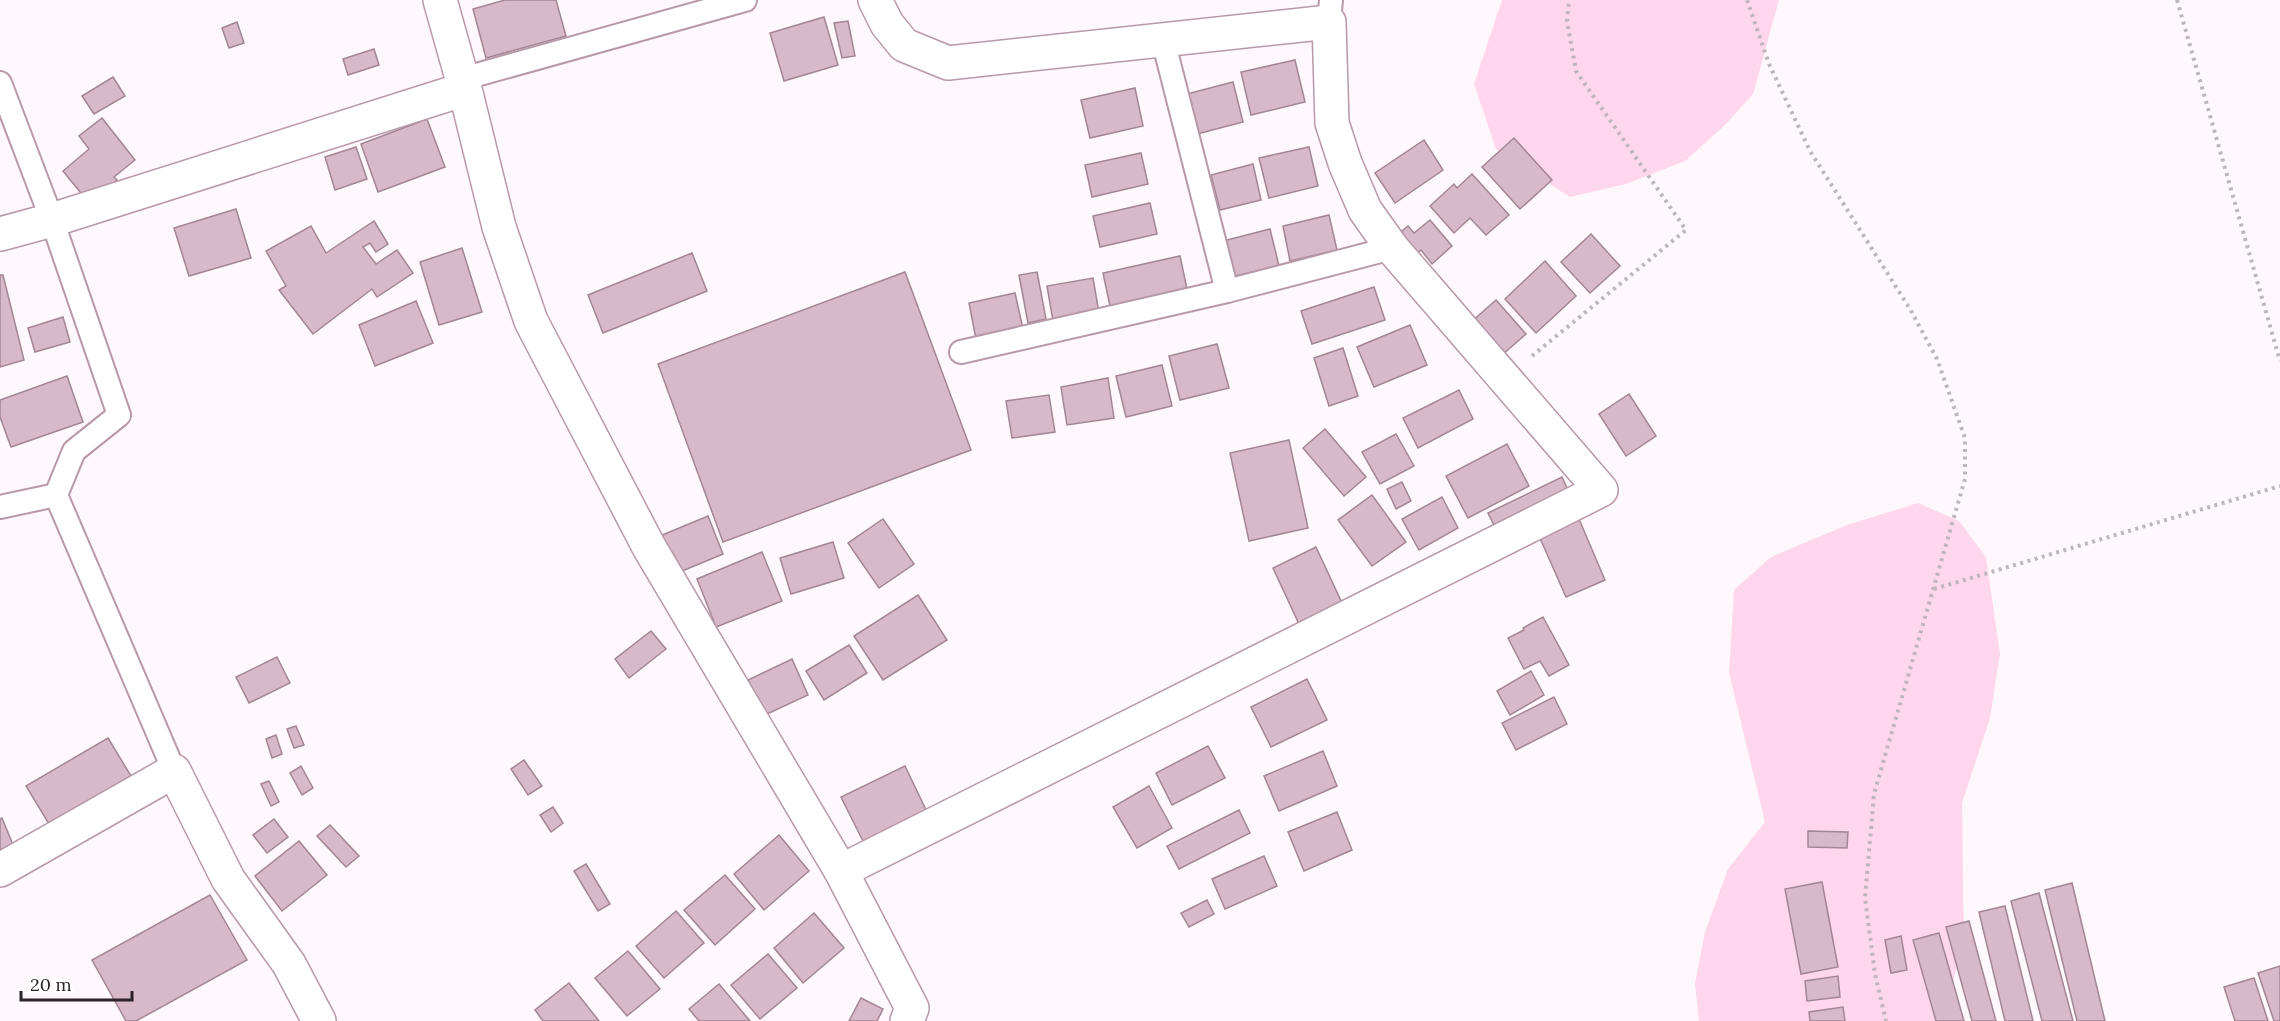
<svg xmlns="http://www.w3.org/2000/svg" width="2280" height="1021" viewBox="0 0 2280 1021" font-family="Lora,serif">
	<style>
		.green { fill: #fed7ec }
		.building { fill: #d7b9c9; stroke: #a38695; stroke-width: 1.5 }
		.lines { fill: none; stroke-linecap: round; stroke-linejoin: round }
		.service-casing { stroke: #b799a9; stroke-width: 26 }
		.minor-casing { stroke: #b799a9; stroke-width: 36 }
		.path { stroke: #beb6bb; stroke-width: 4; stroke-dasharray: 3 4.5; stroke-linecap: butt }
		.service { stroke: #fff; stroke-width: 22 }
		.minor { stroke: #fff; stroke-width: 33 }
	</style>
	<rect width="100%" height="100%" fill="#fef7fb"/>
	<g class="green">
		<path d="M 1502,0 L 1779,0 L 1753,94 L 1725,125 L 1685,161 L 1626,184 L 1570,197 L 1496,149 L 1474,84 Z"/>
		<path d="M 1918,503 L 1959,521 L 1986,557 L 2000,654 L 1990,718 L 1962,803 L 1964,947 L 1939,1021 L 1699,1021 L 1695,983 L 1705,932 L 1728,869 L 1765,822 L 1729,673 L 1734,590 L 1771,557 L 1847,525 Z"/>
	</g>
	<g class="building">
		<path d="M 505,0 L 556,0 L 566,36 L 486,58 L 473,9 Z"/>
		<path d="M 824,17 L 838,65 L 784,81 L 770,33 Z"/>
		<path d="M 848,21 L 855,56 L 842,58 L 834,23 Z"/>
		<path d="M 237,22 L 244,43 L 229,48 L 222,28 Z"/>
		<path d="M 374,49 L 379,65 L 348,75 L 343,59 Z"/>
		<path d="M 1295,60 L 1305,102 L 1251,115 L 1241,72 Z"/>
		<path d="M 113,77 L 125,96 L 94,114 L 82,96 Z"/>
		<path d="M 1233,82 L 1243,122 L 1193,135 L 1183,95 Z"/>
		<path d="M 1135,88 L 1143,126 L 1090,138 L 1081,100 Z"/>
		<path d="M 102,118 L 135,160 L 114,177 L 117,180 L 89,203 L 63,171 L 89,149 L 79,136 Z"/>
		<path d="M 427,119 L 445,167 L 378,192 L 361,144 Z"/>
		<path d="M 1514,138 L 1552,180 L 1520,209 L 1482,167 Z"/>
		<path d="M 1424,140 L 1443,170 L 1395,203 L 1375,173 Z"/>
		<path d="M 356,147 L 367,179 L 335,190 L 325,157 Z"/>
		<path d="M 1309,147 L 1318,186 L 1269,198 L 1259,158 Z"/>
		<path d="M 1141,153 L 1148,184 L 1092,197 L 1085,165 Z"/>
		<path d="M 1253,164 L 1261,200 L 1220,210 L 1211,175 Z"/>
		<path d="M 1472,174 L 1509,215 L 1486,235 L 1470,218 L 1454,233 L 1430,206 L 1454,184 L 1457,188 Z"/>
		<path d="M 1150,203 L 1157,234 L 1100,247 L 1093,216 Z"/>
		<path d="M 236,209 L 251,258 L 189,276 L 174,228 Z"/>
		<path d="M 1329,215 L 1337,250 L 1290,261 L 1283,226 Z"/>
		<path d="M 1430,220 L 1452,246 L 1432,264 L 1421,250 L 1409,260 L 1391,240 L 1408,226 L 1414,233 Z"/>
		<path d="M 374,221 L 388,244 L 376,252 L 370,243 L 363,247 L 376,264 L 397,250 L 413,273 L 377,297 L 372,289 L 313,334 L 279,290 L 286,286 L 266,251 L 311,226 L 326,253 Z"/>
		<path d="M 1270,229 L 1279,266 L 1231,277 L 1223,241 Z"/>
		<path d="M 1591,234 L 1620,266 L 1590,293 L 1561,262 Z"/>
		<path d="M 462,248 L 482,312 L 439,325 L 420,262 Z"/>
		<path d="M 692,253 L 707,291 L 603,333 L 588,295 Z"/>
		<path d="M 1180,256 L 1187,289 L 1110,306 L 1103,273 Z"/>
		<path d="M 1545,261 L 1576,296 L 1536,333 L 1505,299 Z"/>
		<path d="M 905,272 L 971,450 L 723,542 L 658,364 Z"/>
		<path d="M 1037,272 L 1046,319 L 1028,323 L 1019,275 Z"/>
		<path d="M 0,275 L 3,275 L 24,360 L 0,367 Z"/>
		<path d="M 1093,278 L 1099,313 L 1053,321 L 1047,286 Z"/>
		<path d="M 1374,287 L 1385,320 L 1312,344 L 1301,311 Z"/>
		<path d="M 1015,293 L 1023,329 L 976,339 L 969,303 Z"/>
		<path d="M 1496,300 L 1526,334 L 1501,356 L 1471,322 Z"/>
		<path d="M 416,301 L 433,343 L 375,366 L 359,325 Z"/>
		<path d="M 63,317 L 70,342 L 35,352 L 28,328 Z"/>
		<path d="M 1410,325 L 1427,365 L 1374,387 L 1357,347 Z"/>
		<path d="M 1217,344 L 1229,388 L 1180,400 L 1169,356 Z"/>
		<path d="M 1343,348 L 1358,396 L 1329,406 L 1314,358 Z"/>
		<path d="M 1162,365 L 1172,406 L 1126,417 L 1116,376 Z"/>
		<path d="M 67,376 L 83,422 L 11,447 L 0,417 L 0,400 Z"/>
		<path d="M 1108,378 L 1114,418 L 1067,425 L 1061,387 Z"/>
		<path d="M 1459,390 L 1473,419 L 1418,448 L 1403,418 Z"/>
		<path d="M 1629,394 L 1656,436 L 1626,456 L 1599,414 Z"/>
		<path d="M 1049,395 L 1055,432 L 1012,438 L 1006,401 Z"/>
		<path d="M 1325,429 L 1366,477 L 1344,496 L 1303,448 Z"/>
		<path d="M 1396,434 L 1414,466 L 1380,484 L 1362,452 Z"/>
		<path d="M 1289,440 L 1308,528 L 1249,541 L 1230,453 Z"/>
		<path d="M 1507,444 L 1529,486 L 1468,518 L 1446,476 Z"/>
		<path d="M 1562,477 L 1570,495 L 1497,531 L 1488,513 Z"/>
		<path d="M 1402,482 L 1411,501 L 1396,509 L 1387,489 Z"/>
		<path d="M 1372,495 L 1406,542 L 1372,566 L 1338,520 Z"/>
		<path d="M 1442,497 L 1458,528 L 1419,550 L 1402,519 Z"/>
		<path d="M 708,516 L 723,554 L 675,574 L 660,536 Z"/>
		<path d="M 883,519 L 914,564 L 879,588 L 848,543 Z"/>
		<path d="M 1579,519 L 1605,580 L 1566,597 L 1539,536 Z"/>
		<path d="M 833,542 L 844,578 L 791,594 L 780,558 Z"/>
		<path d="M 1316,547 L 1342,603 L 1299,624 L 1273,568 Z"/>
		<path d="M 762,552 L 782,601 L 716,627 L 697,579 Z"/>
		<path d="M 918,595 L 947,640 L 883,680 L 854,636 Z"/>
		<path d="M 1543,617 L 1569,665 L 1549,676 L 1540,661 L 1524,669 L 1508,638 L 1524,630 L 1523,628 Z"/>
		<path d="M 651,631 L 666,649 L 629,678 L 615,659 Z"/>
		<path d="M 849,645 L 867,673 L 824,700 L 806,671 Z"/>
		<path d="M 277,657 L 290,683 L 249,703 L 236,677 Z"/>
		<path d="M 792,659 L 808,695 L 765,715 L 748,680 Z"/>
		<path d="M 1531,671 L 1544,695 L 1510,715 L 1497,691 Z"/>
		<path d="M 1307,679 L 1327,720 L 1271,747 L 1251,707 Z"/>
		<path d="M 1554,697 L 1567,724 L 1516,750 L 1502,723 Z"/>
		<path d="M 296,726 L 304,745 L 294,748 L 287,729 Z"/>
		<path d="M 276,735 L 282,754 L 272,758 L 266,739 Z"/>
		<path d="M 108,738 L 131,776 L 49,824 L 26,786 Z"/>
		<path d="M 1208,746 L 1225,778 L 1172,805 L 1156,773 Z"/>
		<path d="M 1323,751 L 1337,786 L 1279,811 L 1264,776 Z"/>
		<path d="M 524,760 L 542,786 L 528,795 L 511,769 Z"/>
		<path d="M 301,766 L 313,788 L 302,795 L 290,773 Z"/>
		<path d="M 905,766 L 927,812 L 864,843 L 841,797 Z"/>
		<path d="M 269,781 L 279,802 L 271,806 L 261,784 Z"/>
		<path d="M 1149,786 L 1172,828 L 1137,848 L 1113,807 Z"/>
		<path d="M 553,807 L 563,823 L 551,832 L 540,815 Z"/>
		<path d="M 1239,810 L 1250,833 L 1179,869 L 1167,846 Z"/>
		<path d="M 1337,812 L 1352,850 L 1304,871 L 1288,832 Z"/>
		<path d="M 2,818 L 16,852 L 0,859 L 0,819 Z"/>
		<path d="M 274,819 L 288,837 L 267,853 L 253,835 Z"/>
		<path d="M 330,825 L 359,856 L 346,867 L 317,836 Z"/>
		<path d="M 1808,831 L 1848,832 L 1847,848 L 1808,847 Z"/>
		<path d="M 779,835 L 809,871 L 764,910 L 734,874 Z"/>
		<path d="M 299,841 L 327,875 L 282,911 L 255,876 Z"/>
		<path d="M 1264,856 L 1277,886 L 1225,909 L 1212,879 Z"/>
		<path d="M 586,864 L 610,904 L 598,911 L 574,871 Z"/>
		<path d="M 725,875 L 755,909 L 715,945 L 684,910 Z"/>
		<path d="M 1822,882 L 1838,967 L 1801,974 L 1785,889 Z"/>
		<path d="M 2072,883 L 2105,1021 L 2077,1021 L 2045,890 Z"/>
		<path d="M 2039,893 L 2073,1021 L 2042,1021 L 2011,901 Z"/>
		<path d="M 210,895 L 247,960 L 136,1021 L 126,1021 L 92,960 Z"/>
		<path d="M 1207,900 L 1214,914 L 1189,927 L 1181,913 Z"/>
		<path d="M 2005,906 L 2033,1021 L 2005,1021 L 1979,912 Z"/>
		<path d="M 676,911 L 704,943 L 664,978 L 636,946 Z"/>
		<path d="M 814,913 L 844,948 L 803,983 L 774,948 Z"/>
		<path d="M 1969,921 L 1996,1021 L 1972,1021 L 1946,927 Z"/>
		<path d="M 1939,933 L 1964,1021 L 1936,1021 L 1913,940 Z"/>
		<path d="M 1901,936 L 1907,970 L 1891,973 L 1885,940 Z"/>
		<path d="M 628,951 L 660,989 L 627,1016 L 595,978 Z"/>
		<path d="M 768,954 L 797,988 L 760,1019 L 731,985 Z"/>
		<path d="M 2280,966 L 2280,1021 L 2274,1021 L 2258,973 Z"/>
		<path d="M 1838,976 L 1840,997 L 1807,1001 L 1805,981 Z"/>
		<path d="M 2254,978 L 2268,1021 L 2235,1021 L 2224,987 Z"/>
		<path d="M 569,983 L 599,1021 L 543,1021 L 535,1010 Z"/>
		<path d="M 719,984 L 750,1021 L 699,1021 L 689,1009 Z"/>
		<path d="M 861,998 L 883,1009 L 877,1021 L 849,1021 Z"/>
		<path d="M 1843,1007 L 1845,1021 L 1810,1021 L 1809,1012 Z"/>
	</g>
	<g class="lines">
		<defs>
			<g id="service">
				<path d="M 1329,22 L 1331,0"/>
				<path d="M 1163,40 L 1227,291"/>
				<path d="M 462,79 L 745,0"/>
				<path d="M 0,83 L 52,220 L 119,415 L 74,451 L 56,495 L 174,771"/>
				<path d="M 961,352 L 1227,291 L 1392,248"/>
				<path d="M 0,507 L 56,495"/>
			</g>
			<g id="minor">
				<path d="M 440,0 L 465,89 L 499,227 L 531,321 L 649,547 L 841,871 L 912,1008 L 907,1021"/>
				<path d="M 0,234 L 52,220 L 465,89"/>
				<path d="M 0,870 L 174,771 L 228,879 L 289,964 L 319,1021"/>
				<path d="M 841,871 L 1601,490 L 1392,248 L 1365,210 L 1345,163 L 1332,123 L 1329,22 L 948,63 L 904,45 L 887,24 L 875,0"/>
			</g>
		</defs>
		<use href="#service" class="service-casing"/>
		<use href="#minor" class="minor-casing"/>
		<g class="path">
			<path d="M 1747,0 L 1769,64 L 1810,151 L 1910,309 L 1937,359 L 1965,438 L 1965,479 L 1874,794 L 1865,898 L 1875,974 L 1886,1021"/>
			<path d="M 2177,0 L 2280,361"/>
			<path d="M 1532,356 L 1686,230 L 1576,71 L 1567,21 L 1569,0"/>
			<path d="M 1934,589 L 2280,486"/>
		</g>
		<use href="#service" class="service"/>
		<use href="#minor" class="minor"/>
	</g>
	<path d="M21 991v9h111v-9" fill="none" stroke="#2d2228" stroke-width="3"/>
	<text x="30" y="991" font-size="18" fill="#2d2228" stroke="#ffffff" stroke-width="4.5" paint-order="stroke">20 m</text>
</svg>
